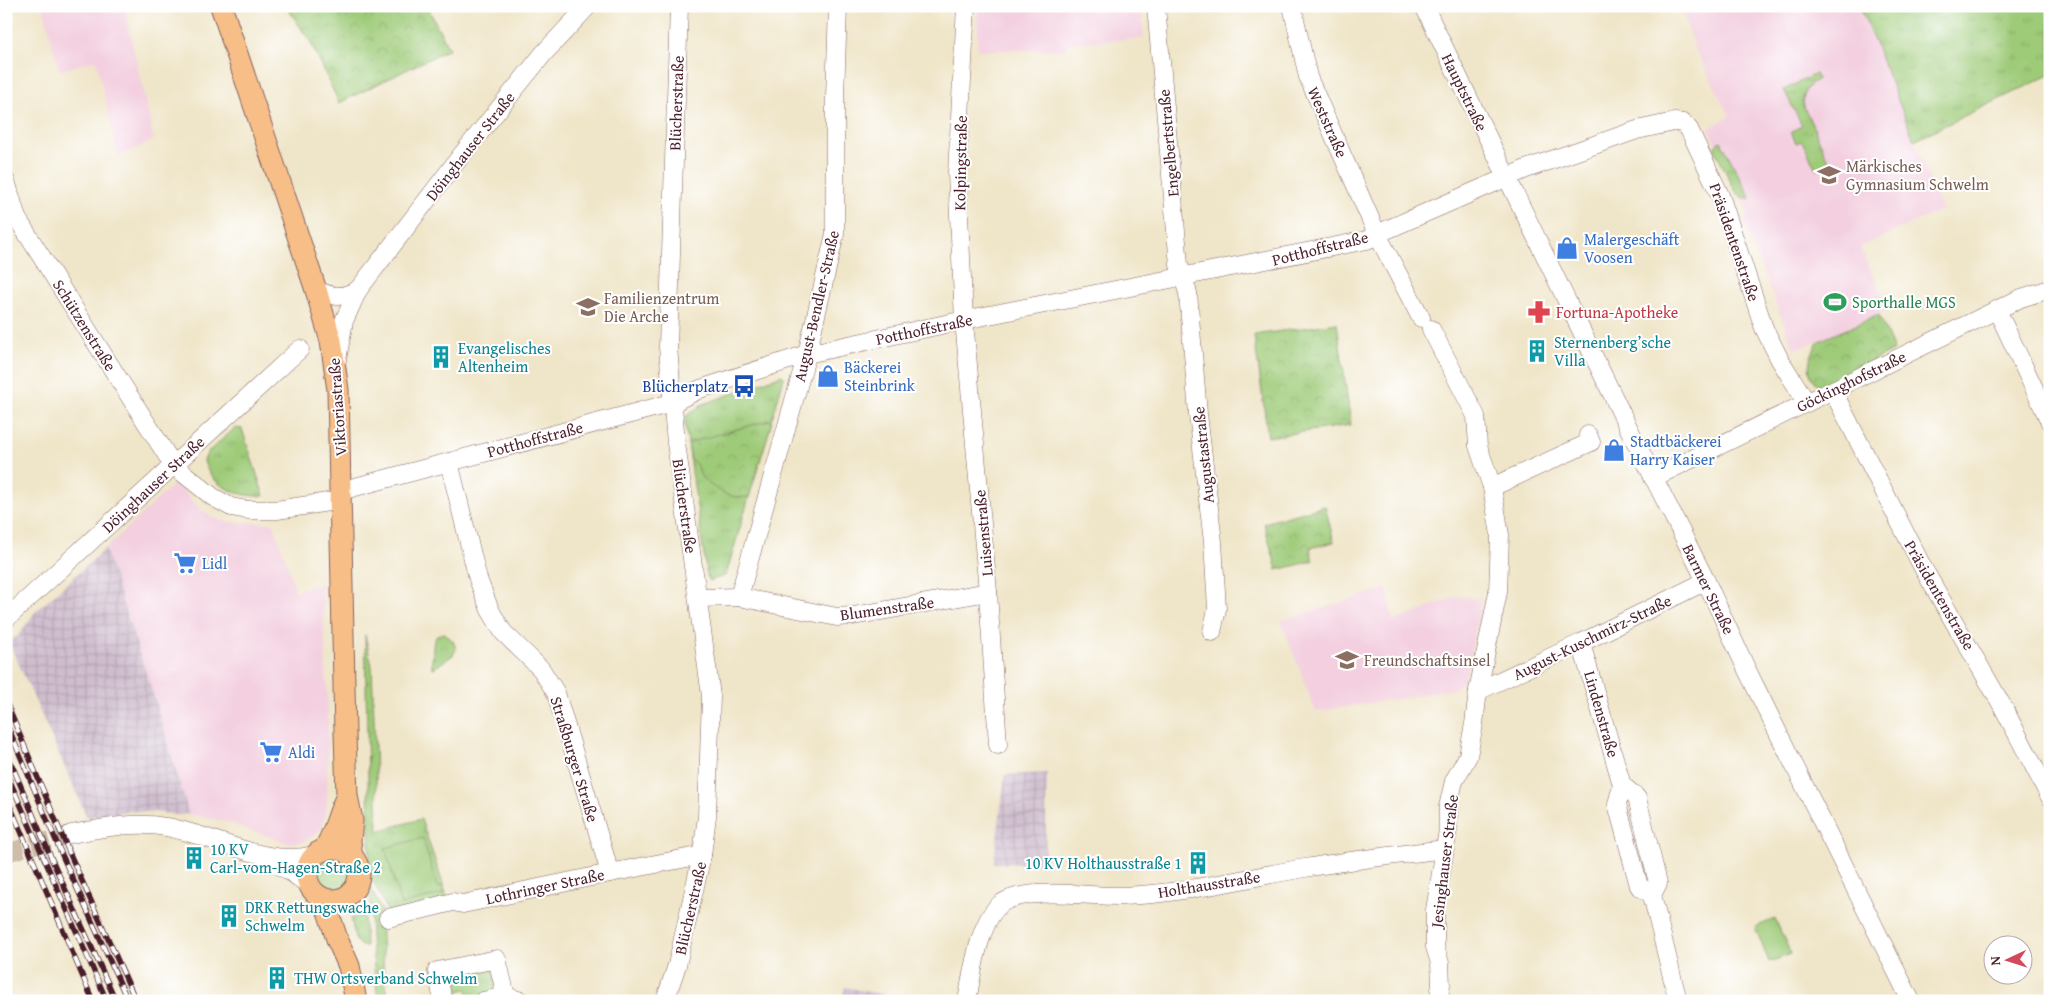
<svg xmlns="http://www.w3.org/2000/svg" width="2056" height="1007" viewBox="0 0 2056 1007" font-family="'Gentium Book Plus',serif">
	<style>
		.built { fill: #f3cfdf }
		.industrial { fill: url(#industrial-grid) }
		.grass { fill: url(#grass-tufts); stroke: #747552 }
		.park { fill: url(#park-crowns); stroke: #747552 }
		.pitch { fill: #9ecb78; stroke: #747552 }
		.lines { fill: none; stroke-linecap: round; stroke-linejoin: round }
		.minor-tunnel { stroke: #cebda9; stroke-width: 18; stroke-dasharray: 18 9; stroke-linecap: butt }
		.minor-casing { stroke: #846462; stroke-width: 19 }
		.major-casing { stroke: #846462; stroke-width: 23 }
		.minor { stroke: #fff; stroke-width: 18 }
		.major { stroke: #f7be88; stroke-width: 21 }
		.rail-casing { stroke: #4a1f2b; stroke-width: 5.5 }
		.rail { stroke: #fff; stroke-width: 4; stroke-dasharray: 11; stroke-linecap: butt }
		.labels { text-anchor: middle; stroke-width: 4; stroke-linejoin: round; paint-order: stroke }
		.street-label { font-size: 16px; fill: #4a1f2b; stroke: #fff }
		.education-label { font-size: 16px; fill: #785e54; stroke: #fff; text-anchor: start }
		.shop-label { font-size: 16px; fill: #366cbe; stroke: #fff; text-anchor: start }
		.leisure-label { font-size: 16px; fill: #27864d; stroke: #fff; text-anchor: start }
		.health-label { font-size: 16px; fill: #be3a42; stroke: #fff; text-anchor: start }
		.culture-label { font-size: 16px; fill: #0d838f; stroke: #fff; text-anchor: start }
		.transit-label { font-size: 16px; fill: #164399; stroke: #fff; text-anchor: end }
	</style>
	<defs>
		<pattern id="industrial-grid" width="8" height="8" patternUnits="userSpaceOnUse" patternTransform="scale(1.25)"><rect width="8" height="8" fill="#cfbdce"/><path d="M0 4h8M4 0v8" fill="none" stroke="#b3a2b1"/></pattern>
		<pattern id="grass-tufts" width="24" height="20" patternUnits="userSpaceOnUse" patternTransform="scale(1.25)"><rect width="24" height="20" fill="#9ecb78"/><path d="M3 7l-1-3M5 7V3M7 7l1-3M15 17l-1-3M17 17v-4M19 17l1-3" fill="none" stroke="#8aae68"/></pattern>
		<pattern id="park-crowns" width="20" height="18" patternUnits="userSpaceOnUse" patternTransform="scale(1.25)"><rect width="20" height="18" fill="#9ecb78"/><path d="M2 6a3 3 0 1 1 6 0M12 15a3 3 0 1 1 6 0" fill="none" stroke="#8aae68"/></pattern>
	</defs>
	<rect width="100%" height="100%" fill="#fff"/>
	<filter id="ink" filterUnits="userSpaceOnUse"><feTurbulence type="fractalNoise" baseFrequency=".02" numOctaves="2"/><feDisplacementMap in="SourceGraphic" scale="10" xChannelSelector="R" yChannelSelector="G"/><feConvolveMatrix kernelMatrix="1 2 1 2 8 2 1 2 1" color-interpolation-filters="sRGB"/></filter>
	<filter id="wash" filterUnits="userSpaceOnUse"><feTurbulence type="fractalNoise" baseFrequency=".0096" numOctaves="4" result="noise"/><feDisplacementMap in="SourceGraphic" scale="20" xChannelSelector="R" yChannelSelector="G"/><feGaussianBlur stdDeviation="1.12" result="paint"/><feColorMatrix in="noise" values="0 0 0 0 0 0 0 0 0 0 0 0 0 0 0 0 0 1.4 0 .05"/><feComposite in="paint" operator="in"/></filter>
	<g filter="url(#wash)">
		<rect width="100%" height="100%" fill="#efe5c8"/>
		<g class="built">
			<path d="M 43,6 L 124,6 L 154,140 L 118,157 L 96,60 L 59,71 Z"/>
			<path d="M 978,6 L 1141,6 L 1144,38 L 1067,43 L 1067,50 L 977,50 Z"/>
			<path d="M 1680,6 L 1860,6 L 1942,210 L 1860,247 L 1889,309 L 1816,342 L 1794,349 L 1743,221 L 1749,216 L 1708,129 L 1730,116 L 1694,47 Z"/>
			<path d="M 176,482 L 191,500 L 211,517 L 229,522 L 273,523 L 296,591 L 322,583 L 328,710 L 327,808 L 322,827 L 316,834 L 303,842 L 288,843 L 223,821 L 189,814 L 155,700 L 105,549 Z"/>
			<path d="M 1387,588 L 1393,622 L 1457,596 L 1482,599 L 1465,679 L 1454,689 L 1316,712 L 1281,621 Z"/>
		</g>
		<g class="industrial">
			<path d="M 105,549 L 155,700 L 189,814 L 177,815 L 156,812 L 129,811 L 87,817 L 9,642 L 19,635 L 35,612 Z"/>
			<path d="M 1047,773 L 1045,864 L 994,863 L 1005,775 Z"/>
			<path d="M 845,987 L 914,1001 L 842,1001 Z"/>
		</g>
		<g class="grass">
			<path d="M 1860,6 L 2050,6 L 2050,75 L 1914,140 Z"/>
			<path d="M 1815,74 L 1818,79 L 1806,89 L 1802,103 L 1830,163 L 1816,169 L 1802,141 L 1796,143 L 1791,132 L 1802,125 L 1784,90 Z"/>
			<path d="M 1721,141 L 1751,199 L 1742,197 L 1736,192 L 1715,151 L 1715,146 Z"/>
			<path d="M 782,375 L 784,378 L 726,575 L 710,581 L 707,576 L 685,423 L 686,416 L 701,405 Z"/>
			<path d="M 235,428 L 242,429 L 264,496 C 238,497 211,487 204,461 L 207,453 Z"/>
			<path d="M 365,635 L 372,666 L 378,831 L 421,819 L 448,899 L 389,914 L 370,875 Z"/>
			<circle cx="333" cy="874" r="18"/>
			<path d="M 370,886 L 384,915 L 381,916 L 384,975 L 388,1001 L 378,1001 L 371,940 Z"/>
			<path d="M 364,916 L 366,946 L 361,946 L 355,939 L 351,918 Z"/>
			<path d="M 493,969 L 498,993 L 469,999 L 467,989 L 458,991 L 459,1001 L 450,999 L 446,977 Z"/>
		</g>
		<g class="park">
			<path d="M 286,6 L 427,6 L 449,49 L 339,103 L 311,43 Z"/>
			<path d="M 1879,315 L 1894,350 L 1820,387 C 1803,375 1809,356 1819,341 Z"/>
			<path d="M 1337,323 L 1351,425 L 1268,437 L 1254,335 Z"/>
			<path d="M 770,420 L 772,422 L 749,497 C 729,500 716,490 701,477 C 699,469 698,464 691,460 L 688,443 Z"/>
			<path d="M 1325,506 L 1334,542 L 1310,548 L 1313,561 L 1277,570 L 1264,523 Z"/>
			<path d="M 445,633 L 453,641 L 456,649 L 453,655 L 434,668 L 432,667 C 431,663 432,660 433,655 C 433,644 432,634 445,633 Z"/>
		</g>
		<g class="pitch">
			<path d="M 423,838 L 437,887 L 442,886 L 445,893 L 401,905 L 385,848 Z"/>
			<path d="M 1775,919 L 1791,954 L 1769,962 L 1755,927 Z"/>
		</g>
	</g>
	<g filter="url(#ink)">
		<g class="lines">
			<path class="minor-tunnel" d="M 6,853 L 71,834"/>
			<defs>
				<g id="minor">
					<path d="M 966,6 L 957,173 L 964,320 L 988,592 L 998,745"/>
					<path d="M 1156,6 L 1179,265 L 1188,293 L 1198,414 L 1213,542 L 1217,609 L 1212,632"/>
					<path d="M 1292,6 L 1308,77 L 1377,234 L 1421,318"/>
					<path d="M 1424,6 L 1629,429 L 1706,581 L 1747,670 L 1911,1001"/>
					<path d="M 6,181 L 17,218 L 173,465 L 213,497 L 231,507 L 248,510 L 277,510 L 341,500"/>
					<path d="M 316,290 C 333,297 341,299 358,290"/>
					<path d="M 1997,310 L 2050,422"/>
					<path d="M 1431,329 L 1476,416 L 1478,446 L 1492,487"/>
					<path d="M 337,360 L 344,321 L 358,290 L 460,157 L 544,53 L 588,6"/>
					<path d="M 1833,391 L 1923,568 L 2003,707 L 2050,797"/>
					<path d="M 449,462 L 478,579 L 490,610 L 503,632 L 541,669 L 556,693 L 610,873"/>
					<path d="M 1653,478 L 2021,298 L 2050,289"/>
					<path d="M 340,491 L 672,403 L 700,389 L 807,354 L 964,320 L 1367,240 L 1377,234 L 1526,169 L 1637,130 L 1674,122 L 1683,123 L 1689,129 L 1720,195 L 1764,328 L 1780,360 L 1807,403"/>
					<path d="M 739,597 L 807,354 L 835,234 L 835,97 L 838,6"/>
					<path d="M 698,598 L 739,597 L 837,617 L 853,616 L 988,592"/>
					<path d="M 6,619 L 300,349"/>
					<path d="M 1581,643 L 1622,785 L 1637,798 L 1658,883 L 1652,895 L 1678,1001"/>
					<path d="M 1478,691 L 1581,643 L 1706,581"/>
					<path d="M 1622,785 L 1617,804 L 1639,886 L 1652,895"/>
					<path d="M 71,834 C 103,828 134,821 166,827 C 215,835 265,868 315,855"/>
					<path d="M 267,859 L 289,871 L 309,885"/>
					<path d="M 388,918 L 453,902 L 463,904 L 610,873 L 702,855"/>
					<path d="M 443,1001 L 437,971 L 497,959 L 506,996"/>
					<path d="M 483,1001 L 506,996 L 521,1001"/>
					<path d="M 665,1001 L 677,965 L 702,855 L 707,816 L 711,696 L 676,443 L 668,347 L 679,6"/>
					<path d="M 967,1001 C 972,975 979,919 1002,903 C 1028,886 1091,897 1122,896 C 1184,894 1244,878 1305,868 C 1351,860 1398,855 1444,849"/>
					<path d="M 1438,1001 L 1441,985 L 1440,963 L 1435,947 L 1435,910 L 1448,830 L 1448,807 L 1454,781 L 1468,756 L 1474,724 L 1478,691 L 1498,592 L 1500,535 L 1492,487 L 1591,442 L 1588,435"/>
				</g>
				<g id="major">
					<path d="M 221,6 L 316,290 L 331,341 L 338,390 L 345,734 L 347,796 L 352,820 L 350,841 L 352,858"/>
					<circle cx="333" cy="874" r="26"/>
					<path d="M 324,850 C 335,833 338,813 347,796"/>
					<path d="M 320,897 L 326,905 L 337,939 L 349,966 L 356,1001"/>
				</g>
			</defs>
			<use href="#minor" class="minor-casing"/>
			<use href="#major" class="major-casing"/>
			<use href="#minor" class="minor"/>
			<use href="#major" class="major"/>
			<defs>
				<g id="rail">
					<path d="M 6,702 L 69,852 L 136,1001"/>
					<path d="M 6,722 L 62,855 L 128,1001"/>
					<path d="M 6,751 L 53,862 L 116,1001"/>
					<path d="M 6,772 L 107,1001"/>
					<path d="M 6,796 L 93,1001"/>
				</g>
			</defs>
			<use href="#rail" class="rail-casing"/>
			<use href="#rail" class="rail"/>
		</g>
	</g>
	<defs>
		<symbol id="school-bare" viewBox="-9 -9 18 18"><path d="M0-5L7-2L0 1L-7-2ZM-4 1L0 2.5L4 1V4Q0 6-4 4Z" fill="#8d6e63" stroke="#fff" stroke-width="2.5" paint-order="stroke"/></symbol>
		<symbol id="shop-bare" viewBox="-9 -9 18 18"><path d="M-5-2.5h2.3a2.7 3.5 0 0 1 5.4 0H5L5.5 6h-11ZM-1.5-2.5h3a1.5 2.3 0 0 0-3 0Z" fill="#3f7fe0" stroke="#fff" stroke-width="2.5" paint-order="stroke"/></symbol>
		<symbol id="stadium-bare" viewBox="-9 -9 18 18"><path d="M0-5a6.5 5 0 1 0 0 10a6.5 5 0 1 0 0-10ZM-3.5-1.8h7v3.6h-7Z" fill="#2e9e5b" stroke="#fff" stroke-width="2.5" paint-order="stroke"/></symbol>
		<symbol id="pharmacy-bare" viewBox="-9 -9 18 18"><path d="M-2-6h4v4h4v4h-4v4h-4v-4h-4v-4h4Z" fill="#e0444e" stroke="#fff" stroke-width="2.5" paint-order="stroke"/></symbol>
		<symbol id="building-bare" viewBox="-9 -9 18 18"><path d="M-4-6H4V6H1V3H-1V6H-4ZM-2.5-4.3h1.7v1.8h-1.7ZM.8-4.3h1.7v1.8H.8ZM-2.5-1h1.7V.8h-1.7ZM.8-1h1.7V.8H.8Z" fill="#0f9aa8" stroke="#fff" stroke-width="2.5" paint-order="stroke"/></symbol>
		<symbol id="bus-bare" viewBox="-9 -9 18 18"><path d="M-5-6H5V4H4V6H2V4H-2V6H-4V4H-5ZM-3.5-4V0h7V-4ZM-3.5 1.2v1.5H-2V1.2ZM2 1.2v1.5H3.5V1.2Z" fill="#1a4fb4" stroke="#fff" stroke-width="2.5" paint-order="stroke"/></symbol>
		<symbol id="supermarket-bare" viewBox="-9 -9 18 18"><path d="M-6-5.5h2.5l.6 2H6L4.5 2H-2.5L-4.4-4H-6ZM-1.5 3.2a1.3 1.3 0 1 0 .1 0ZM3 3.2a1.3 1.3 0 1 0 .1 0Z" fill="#3f7fe0" stroke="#fff" stroke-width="2.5" paint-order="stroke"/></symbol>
	</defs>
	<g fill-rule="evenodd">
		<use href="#school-bare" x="1813" y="159" width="32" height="32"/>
		<use href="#shop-bare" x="1551" y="232" width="32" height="32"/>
		<use href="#stadium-bare" x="1819" y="286" width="32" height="32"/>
		<use href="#school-bare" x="572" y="291" width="32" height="32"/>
		<use href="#pharmacy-bare" x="1523" y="296" width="32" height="32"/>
		<use href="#building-bare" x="1521" y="335" width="32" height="32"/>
		<use href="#building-bare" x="425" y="341" width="32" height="32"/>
		<use href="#shop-bare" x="812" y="360" width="32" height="32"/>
		<use href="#bus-bare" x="728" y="370" width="32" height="32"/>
		<use href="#shop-bare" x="1598" y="434" width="32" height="32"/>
		<use href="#supermarket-bare" x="169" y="547" width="32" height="32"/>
		<use href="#school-bare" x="1331" y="644" width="32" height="32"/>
		<use href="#supermarket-bare" x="255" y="736" width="32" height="32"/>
		<use href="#building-bare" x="178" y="842" width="32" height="32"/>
		<use href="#building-bare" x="1182" y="847" width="32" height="32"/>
		<use href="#building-bare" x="213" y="900" width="32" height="32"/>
		<use href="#building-bare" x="261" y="962" width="32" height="32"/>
	</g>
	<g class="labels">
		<g class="street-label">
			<text transform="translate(1465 92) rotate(64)" y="6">Hauptstraße</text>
			<text transform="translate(676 103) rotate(-88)" y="6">Blücherstraße</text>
			<text transform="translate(1328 122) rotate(66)" y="6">Weststraße</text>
			<text transform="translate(1168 143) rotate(-95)" y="6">Engelbertstraße</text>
			<text transform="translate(470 146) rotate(-52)" y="6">Döinghauser Straße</text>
			<text transform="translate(960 163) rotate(-89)" y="6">Kolpingstraße</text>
			<text transform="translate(1735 242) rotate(71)" y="6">Präsidentenstraße</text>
			<text transform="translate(1320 248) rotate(-14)" y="6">Potthoffstraße</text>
			<text transform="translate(816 306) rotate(-77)" y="6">August-Bendler-Straße</text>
			<text transform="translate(85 325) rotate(58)" y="6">Schützenstraße</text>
			<text transform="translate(924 329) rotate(-12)" y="6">Potthoffstraße</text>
			<text transform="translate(1851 381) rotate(-26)" y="6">Göckinghofstraße</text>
			<text transform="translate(337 407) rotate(-94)" y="6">Viktoriastraße</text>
			<text transform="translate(535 439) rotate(-15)" y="6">Potthoffstraße</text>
			<text transform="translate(1203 455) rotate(-96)" y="6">Augustastraße</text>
			<text transform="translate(153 484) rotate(-43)" y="6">Döinghauser Straße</text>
			<text transform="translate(685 506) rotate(82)" y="6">Blücherstraße</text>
			<text transform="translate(983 533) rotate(-95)" y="6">Luisenstraße</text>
			<text transform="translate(1709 589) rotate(64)" y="6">Barmer Straße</text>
			<text transform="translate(1940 595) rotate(60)" y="6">Präsidentenstraße</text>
			<text transform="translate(887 608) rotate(-8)" y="6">Blumenstraße</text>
			<text transform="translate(1592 637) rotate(-26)" y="6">August-Kuschmirz-Straße</text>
			<text transform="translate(1602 714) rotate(74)" y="6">Lindenstraße</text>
			<text transform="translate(575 759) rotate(73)" y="6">Straßburger Straße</text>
			<text transform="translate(1444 861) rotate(-83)" y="6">Jesinghauser Straße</text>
			<text transform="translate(1209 884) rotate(-9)" y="6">Holthausstraße</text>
			<text transform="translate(545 886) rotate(-12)" y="6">Lothringer Straße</text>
			<text transform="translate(690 908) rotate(-77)" y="6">Blücherstraße</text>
		</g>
		<g class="education-label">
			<text x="1846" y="172">Märkisches<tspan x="1846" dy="18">Gymnasium Schwelm</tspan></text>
			<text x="604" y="304">Familienzentrum<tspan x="604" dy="18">Die Arche</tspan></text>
			<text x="1364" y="666">Freundschaftsinsel</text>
		</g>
		<g class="shop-label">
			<text x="1584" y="245">Malergeschäft<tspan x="1584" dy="18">Voosen</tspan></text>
			<text x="844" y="373">Bäckerei<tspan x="844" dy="18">Steinbrink</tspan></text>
			<text x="1630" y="447">Stadtbäckerei<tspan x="1630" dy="18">Harry Kaiser</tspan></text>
			<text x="202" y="569">Lidl</text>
			<text x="288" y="758">Aldi</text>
		</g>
		<g class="leisure-label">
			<text x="1852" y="308">Sporthalle MGS</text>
		</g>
		<g class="health-label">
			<text x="1556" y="318">Fortuna-Apotheke</text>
		</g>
		<g class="culture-label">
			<text x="1554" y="348">Sternenberg’sche<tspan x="1554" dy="18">Villa</tspan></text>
			<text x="458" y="354">Evangelisches<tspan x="458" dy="18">Altenheim</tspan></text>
			<text x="210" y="855">10 KV<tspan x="210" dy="18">Carl-vom-Hagen-Straße 2</tspan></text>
			<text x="1182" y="869" text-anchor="end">10 KV Holthausstraße 1</text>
			<text x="245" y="913">DRK Rettungswache<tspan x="245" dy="18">Schwelm</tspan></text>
			<text x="294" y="984">THW Ortsverband Schwelm</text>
		</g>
		<g class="transit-label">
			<text x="728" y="392">Blücherplatz</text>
		</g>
	</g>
	<rect width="2056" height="1007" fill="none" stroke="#fff" stroke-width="25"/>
	<g transform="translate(2008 960) rotate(266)"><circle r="24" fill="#ffffff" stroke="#b7a5aa"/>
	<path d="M0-4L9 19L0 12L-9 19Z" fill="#d1495b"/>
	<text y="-8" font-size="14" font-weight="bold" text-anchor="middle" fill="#4a1f2b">N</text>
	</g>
</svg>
